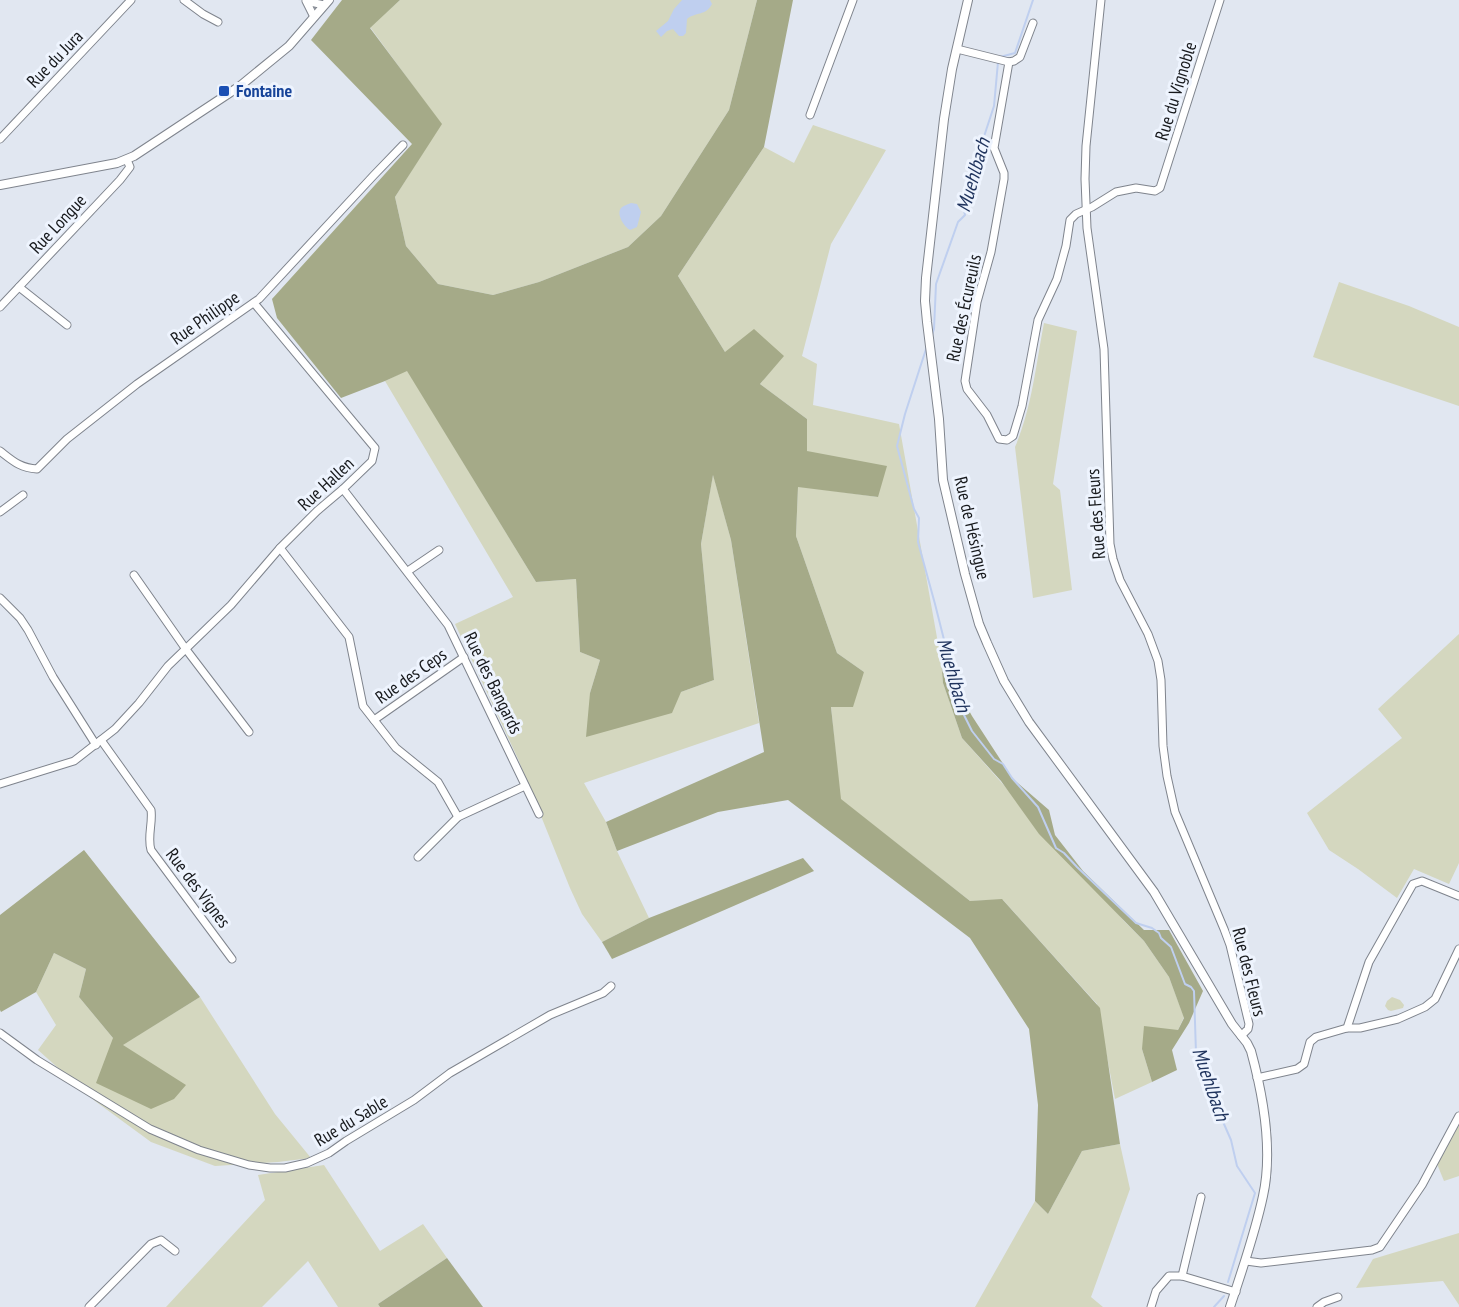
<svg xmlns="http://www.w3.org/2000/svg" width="1459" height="1307" viewBox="0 0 1459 1307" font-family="'PT Sans Narrow',sans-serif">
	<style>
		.green { fill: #d4d7bf }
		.forest { fill: #a5aa88 }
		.water { fill: #bfcfef }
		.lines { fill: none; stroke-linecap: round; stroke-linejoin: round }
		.stream { stroke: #bfcfef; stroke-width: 2 }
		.minor-casing { stroke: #7f848d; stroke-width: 9 }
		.tertiary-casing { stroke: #7f848d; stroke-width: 10 }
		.minor { stroke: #fff; stroke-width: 7 }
		.tertiary { stroke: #fff; stroke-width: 8 }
		.transit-dot { fill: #1a4fb4; stroke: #eef4fe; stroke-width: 2 }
		.labels { text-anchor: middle; stroke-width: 6; stroke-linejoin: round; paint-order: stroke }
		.street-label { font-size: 18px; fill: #17191c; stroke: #eef4fe }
		.transit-label { font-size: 18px; font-weight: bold; fill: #164399; stroke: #eef4fe; text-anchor: start }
		.water-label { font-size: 20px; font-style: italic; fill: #1f335d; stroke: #eef4fe }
	</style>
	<rect width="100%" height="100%" fill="#e1e7f1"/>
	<g class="green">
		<path d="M 400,0 L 757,0 L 729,110 L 661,216 L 628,247 L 539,282 L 493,295 L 438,284 L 406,246 L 395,197 L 441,124 L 370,27 Z"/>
		<path d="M 813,125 L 886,150 L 831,244 L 802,356 L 817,364 L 813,405 L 899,424 L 941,660 L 943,683 L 962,738 L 1124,921 L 1144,941 L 1169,977 L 1184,1017 L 1178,1030 L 1142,1049 L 1152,1082 L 1115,1099 L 1097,1004 L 1003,900 L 970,901 L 840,799 L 831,706 L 864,672 L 837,653 L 796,536 L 798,486 L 878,497 L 807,451 L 807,419 L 760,384 L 783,356 L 725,352 L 678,276 L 764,147 L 794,163 Z"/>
		<path d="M 1339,282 L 1409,306 L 1459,327 L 1459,406 L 1313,357 Z"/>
		<path d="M 1044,323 L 1077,331 L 1053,484 L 1060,490 L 1072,590 L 1033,598 L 1015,447 C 1032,408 1036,364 1044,323 Z"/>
		<path d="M 407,370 L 536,582 L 576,579 L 580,652 L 600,660 L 590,693 L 681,692 L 714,680 L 701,544 L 713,474 L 731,540 L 759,723 L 584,783 L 606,822 L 617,851 L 649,918 L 602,942 L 582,914 L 570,888 L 518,759 L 455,624 L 513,597 L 385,381 Z"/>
		<path d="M 1459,634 L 1459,863 L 1449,884 L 1414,869 L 1397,898 L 1358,869 L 1329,850 L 1307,813 L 1402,738 L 1378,709 Z"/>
		<path d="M 54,953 L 86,969 L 79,997 L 113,1038 L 122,1045 L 200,997 L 275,1114 L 311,1158 L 278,1162 L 215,1166 L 151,1142 L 95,1101 L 38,1050 L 56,1025 L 36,992 Z"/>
		<path d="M 1392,997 L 1400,1000 L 1404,1005 L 1403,1008 L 1391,1011 L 1388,1010 L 1385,1006 L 1387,1001 Z"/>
		<path d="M 1459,1126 L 1459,1176 L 1444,1181 L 1437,1164 L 1454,1128 Z"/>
		<path d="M 1120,1144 L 1130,1189 L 1091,1297 L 1103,1307 L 975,1307 L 1035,1201 L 1048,1214 L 1082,1151 Z"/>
		<path d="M 324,1165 L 380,1251 L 423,1224 L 447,1258 L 378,1304 L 380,1307 L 338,1307 L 308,1261 L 262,1307 L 166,1307 L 265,1200 L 258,1175 Z"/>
		<path d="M 1459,1233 L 1459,1305 L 1443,1281 L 1356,1288 L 1373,1259 Z"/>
	</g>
	<g class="forest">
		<path d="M 342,0 L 400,0 L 370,28 L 442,124 L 395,197 L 406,246 L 438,284 L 493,295 L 539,282 L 628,247 L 661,216 L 729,110 L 757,0 L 793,0 L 764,147 L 678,276 L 725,352 L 754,329 L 784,356 L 760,384 L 807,419 L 807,451 L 887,466 L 878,497 L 798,487 L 796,536 L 837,653 L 864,672 L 853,707 L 831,707 L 841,799 L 970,901 L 1002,899 L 1100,1008 L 1120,1144 L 1082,1151 L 1048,1214 L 1035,1201 L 1038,1105 L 1029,1029 L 970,938 L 788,800 L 718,812 L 617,851 L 606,822 L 764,752 L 731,540 L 713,475 L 701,544 L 714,680 L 681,692 L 672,713 L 586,737 L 590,693 L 600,660 L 580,652 L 576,579 L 536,582 L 407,371 L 385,381 L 341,398 L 277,318 L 272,299 L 412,144 L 311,40 Z"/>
		<path d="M 941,660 L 972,716 L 1013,779 L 1049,810 L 1055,835 L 1083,871 L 1144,930 L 1169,930 L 1203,991 L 1189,1023 L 1172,1050 L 1177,1070 L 1152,1082 L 1142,1049 L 1144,1026 L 1178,1030 L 1184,1018 L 1169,977 L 1144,941 L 1039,834 L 1001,781 L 962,738 L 943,683 Z"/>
		<path d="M 84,850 L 200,997 L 123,1045 L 186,1085 L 174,1099 L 151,1109 L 96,1083 L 113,1038 L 79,997 L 86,969 L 54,953 L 36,992 L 1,1012 L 0,1010 L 0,915 Z"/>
		<path d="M 803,858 L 814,871 L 612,959 L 602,942 L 649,918 Z"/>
		<path d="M 447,1258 L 483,1307 L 380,1307 L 378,1304 Z"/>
	</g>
	<g class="water">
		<path d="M 682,0 L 710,0 L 712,4 C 706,16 695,12 687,19 L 686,33 L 683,36 L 679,36 L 673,29 L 667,31 L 661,37 L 656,31 L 668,21 L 674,9 Z"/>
		<path d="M 631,203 L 637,204 L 641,212 L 637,227 L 630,230 C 624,227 616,214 621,208 C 623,206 628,204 631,203 Z"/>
	</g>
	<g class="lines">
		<g class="stream">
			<path d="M 1000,57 L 1015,53 L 1033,0"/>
			<path d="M 932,335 L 934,329 L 936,284 L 958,222 L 965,215 L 963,206 L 969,191 L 973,170 L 994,106 L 998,62"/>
			<path d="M 927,346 L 905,414 L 897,446 L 914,509 L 919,518 L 918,542 L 935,604 L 962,711 L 972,731 L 994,759 L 1003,764 L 1012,778 L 1038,807 L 1056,848 L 1064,853 L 1077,867 L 1136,923 L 1152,928 L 1159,933 L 1161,938 L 1171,947 L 1185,984 L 1191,987 L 1194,991 L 1196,1053 L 1213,1099 L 1231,1140 L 1237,1166 L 1255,1193 L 1228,1282"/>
			<path d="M 1214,1307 L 1224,1296"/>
		</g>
		<defs>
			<g id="minor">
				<path d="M 184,0 L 203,14 L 218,22"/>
				<path d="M 1101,0 L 1086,146 L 1085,179 L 1087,228 L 1104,349 L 1110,544 L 1113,559 L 1120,580 L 1148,634 L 1158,661 L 1161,680 L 1163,746 L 1167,776 L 1175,812 L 1224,929 L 1230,945 L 1249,1024 L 1248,1029 L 1241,1036"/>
				<path d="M 314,17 L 306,1 L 324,5"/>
				<path d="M 957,49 L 1009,62 L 994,148 L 1004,173 L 1004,179 L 991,252 L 977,302 L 965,381 L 967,389 L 987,415 L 999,439 L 1007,440 L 1013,436 L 1022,406 L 1038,320 L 1057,279 L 1066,246 L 1070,220 L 1076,214 L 1092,207 L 1116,192 L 1136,188 L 1155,191 L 1160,188 L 1220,0"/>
				<path d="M 1009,62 L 1014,61 L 1020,57 L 1033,23"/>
				<path d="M 810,115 L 853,0"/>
				<path d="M 0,139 L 131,0"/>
				<path d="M 19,287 L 67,325"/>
				<path d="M 0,307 L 120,180 L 130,167 L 127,160"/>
				<path d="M 0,451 C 13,461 20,468 37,469 L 67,439 L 137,384 L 259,299 L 374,175 L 403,145"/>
				<path d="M 343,489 L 448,625 L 539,814"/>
				<path d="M 0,512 L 23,495"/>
				<path d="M 280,548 L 349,637 L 363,706 L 396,748 L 438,782 L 458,817"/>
				<path d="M 408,571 L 439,550"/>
				<path d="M 134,575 L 185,648 L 249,732"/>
				<path d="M 0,598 L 20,618 L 28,630 L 53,677 L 96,745"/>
				<path d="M 374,720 L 464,657"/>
				<path d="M 101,740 L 151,810 C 153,823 147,837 151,850 L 232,959"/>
				<path d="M 0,784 L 74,761 L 115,729 L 139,703 L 168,666 L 231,605 L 280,548 L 317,511 L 343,489 L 372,461 L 375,448 L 254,303"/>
				<path d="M 418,857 L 458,817 L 525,786"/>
				<path d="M 1347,1028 L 1360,1028 L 1398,1019 L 1425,1007 L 1435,999 L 1459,949"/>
				<path d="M 0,1033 L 37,1060 L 150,1129 L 199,1150 L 249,1165 L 270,1168 L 285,1168 L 307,1163 L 329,1153 L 346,1141 L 414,1100 L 450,1073 L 550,1015 L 603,993 L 611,986"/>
				<path d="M 1257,1078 L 1297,1069 L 1304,1064 L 1310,1042 L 1316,1037 L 1347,1028 L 1369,962 L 1413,884 L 1422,881 L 1459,896"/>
				<path d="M 1246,1261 L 1261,1263 L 1372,1250 L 1380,1247 L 1422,1185 L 1459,1116"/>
				<path d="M 1182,1276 L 1201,1197"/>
				<path d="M 89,1307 L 151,1244 L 161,1240 L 175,1251"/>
				<path d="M 1151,1307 L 1156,1291 L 1169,1276 L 1182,1276 L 1236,1292"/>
				<path d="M 1317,1307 L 1324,1302 L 1338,1297"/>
			</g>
			<g id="tertiary">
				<path d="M 968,0 L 952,69 L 944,119 L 926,278 L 925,301 L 927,322 L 939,419 L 943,480 L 965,574 L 979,624 L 987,643 L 1004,681 L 1029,722 L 1154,892 L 1232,1024 L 1247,1043 L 1251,1051 C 1263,1095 1273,1151 1263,1196 C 1255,1234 1242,1270 1230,1307"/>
				<path d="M 0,185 L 117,163 L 134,156 L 240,86 L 289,46 L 329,0"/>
			</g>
		</defs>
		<use href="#minor" class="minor-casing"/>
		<use href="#tertiary" class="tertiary-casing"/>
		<use href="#minor" class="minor"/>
		<use href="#tertiary" class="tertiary"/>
	</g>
	<rect class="transit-dot" x="218" y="85" width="12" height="12" rx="3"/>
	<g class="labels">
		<g class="street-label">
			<text transform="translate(55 59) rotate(-46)" y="6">Rue du Jura</text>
			<text transform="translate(1176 91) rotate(-73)" y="6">Rue du Vignoble</text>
			<text transform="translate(58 224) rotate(-47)" y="6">Rue Longue</text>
			<text transform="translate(964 308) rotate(-78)" y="6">Rue des Écureuils</text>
			<text transform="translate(205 318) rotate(-35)" y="6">Rue Philippe</text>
			<text transform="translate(326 484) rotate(-43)" y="6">Rue Hallen</text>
			<text transform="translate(1096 514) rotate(-94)" y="6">Rue des Fleurs</text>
			<text transform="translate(972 528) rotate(77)" y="6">Rue de Hésingue</text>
			<text transform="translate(411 676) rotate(-35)" y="6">Rue des Ceps</text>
			<text transform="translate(493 683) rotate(64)" y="6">Rue des Bangards</text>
			<text transform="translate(198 888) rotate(53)" y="6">Rue des Vignes</text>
			<text transform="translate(1249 972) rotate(76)" y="6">Rue des Fleurs</text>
			<text transform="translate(351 1121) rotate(-31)" y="6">Rue du Sable</text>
		</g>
		<g class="transit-label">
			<text x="236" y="97">Fontaine</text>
		</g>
		<g class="water-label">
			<text transform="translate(973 175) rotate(-74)" y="7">Muehlbach</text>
			<text transform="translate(954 675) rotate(74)" y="7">Muehlbach</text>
			<text transform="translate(1211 1084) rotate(71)" y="7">Muehlbach</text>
		</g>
	</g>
</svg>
